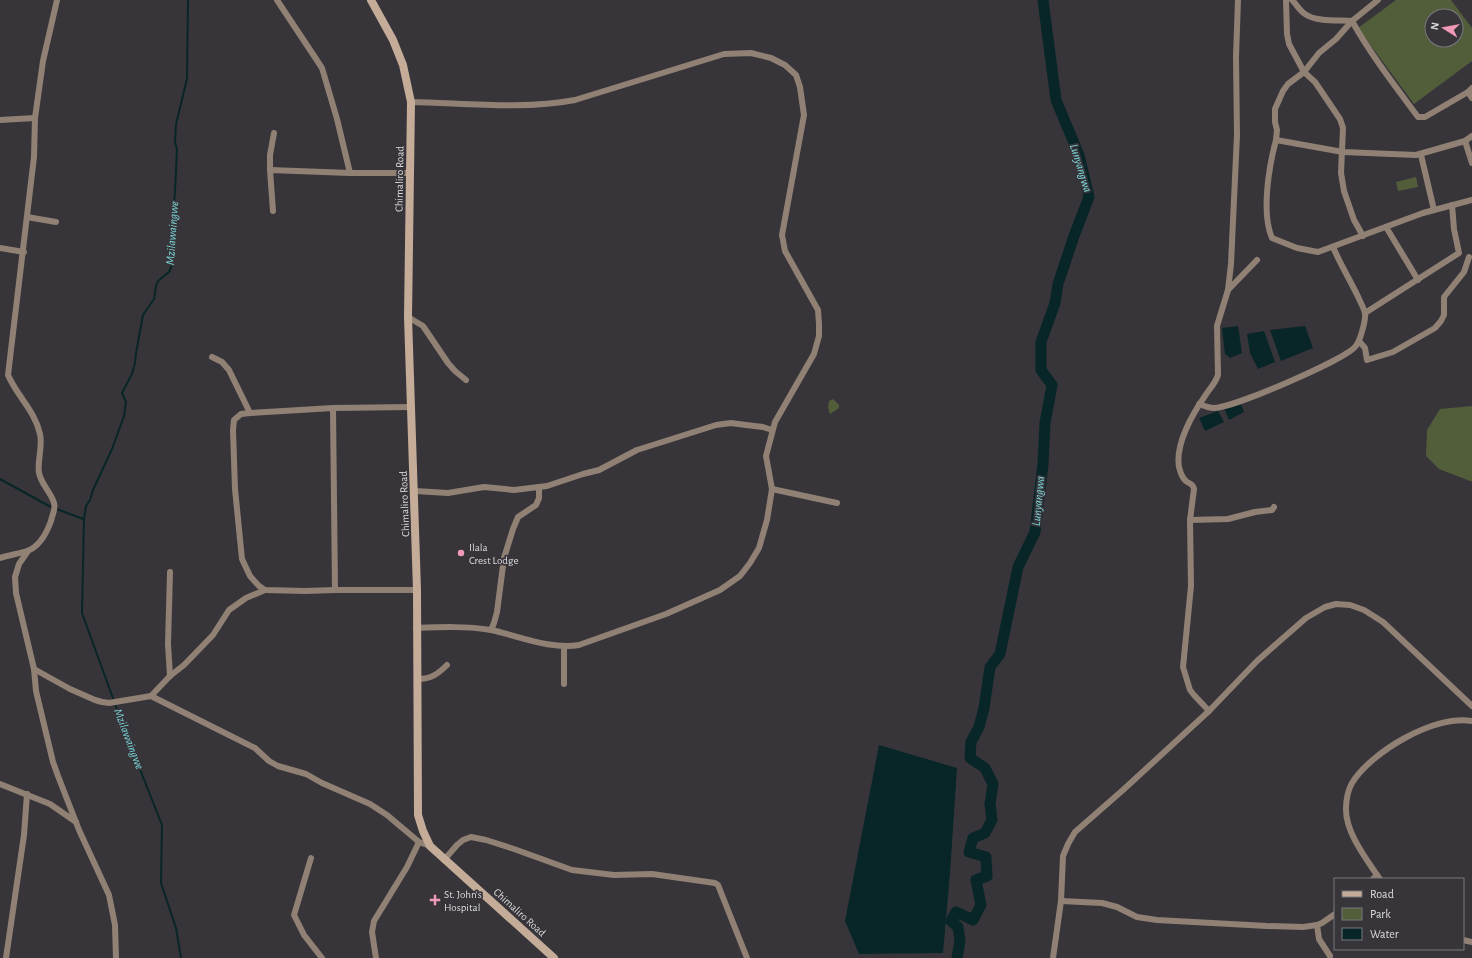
<svg xmlns="http://www.w3.org/2000/svg" width="1472" height="958" viewBox="0 0 1472 958" font-family="'Alegreya Sans',sans-serif">
	<style>
		.green { fill: #525d3a; fill-rule: evenodd }
		.water { fill: #082627 }
		.lines { fill: none; stroke-linecap: round; stroke-linejoin: round }
		.stream { stroke: #082627; stroke-width: 2 }
		.river { stroke: #082627; stroke-width: 11 }
		.street { stroke: #918175; stroke-width: 6 }
		.secondary { stroke: #c4ac98; stroke-width: 8 }
		.poi-dot { fill: #f09ab7; stroke: #37353a; stroke-width: 1.5 }
		.labels { text-anchor: middle; stroke-width: 3.5; stroke-linejoin: round; paint-order: stroke }
		.street-label { font-size: 11px; fill: #dddcdf; stroke: #37353a }
		.poi-label { font-size: 11px; fill: #dddcdf; stroke: #37353a; text-anchor: start }
		.water-label { font-size: 12px; font-style: italic; fill: #7dd9dc; stroke: #37353a }
	</style>
	<rect width="100%" height="100%" fill="#37353a"/>
	<g class="green">
		<path d="M 1396,0 L 1451,0 L 1472,28 L 1472,61 L 1414,104 L 1358,28 ZM 1432,16 L 1456,16 L 1456,40 L 1432,40 Z"/>
		<path d="M 1416,177 L 1418,187 L 1398,191 L 1396,182 Z"/>
		<path d="M 833,399 L 839,405 L 839,408 L 830,414 L 828,407 L 829,401 Z"/>
		<path d="M 1472,406 L 1472,481 L 1470,481 L 1439,469 L 1426,456 L 1427,430 L 1440,409 Z"/>
	</g>
	<g class="water">
		<path d="M 1238,326 L 1242,353 L 1230,358 L 1225,354 L 1222,328 Z"/>
		<path d="M 1305,326 L 1313,348 L 1281,361 L 1270,330 Z"/>
		<path d="M 1264,331 L 1275,362 L 1258,369 L 1250,353 L 1247,334 Z"/>
		<path d="M 1240,402 L 1244,412 L 1229,420 L 1224,408 Z"/>
		<path d="M 1218,411 L 1224,422 L 1205,431 L 1199,418 Z"/>
		<path d="M 879,745 L 957,768 L 950,873 L 943,953 L 859,954 L 845,921 Z"/>
	</g>
	<g class="lines">
		<g class="stream">
			<path d="M 0,479 L 49,506 L 83,519"/>
			<path d="M 181,958 L 176,928 L 161,883 L 162,825 L 126,734 L 82,613 L 84,519 L 86,506 L 90,500 L 93,490 L 112,449 L 124,416 L 126,402 L 122,393 L 132,374 L 135,363 L 136,353 L 143,315 L 154,299 L 156,286 L 158,281 L 169,272 L 172,265 L 173,245 L 171,242 L 175,191 L 177,149 L 175,142 L 176,124 L 187,79 L 188,0"/>
		</g>
		<path class="river" d="M 957,958 L 960,941 L 958,927 L 951,921 L 956,912 L 973,920 L 981,905 L 976,880 L 987,876 L 986,857 L 969,852 L 973,838 L 985,833 L 992,820 L 990,804 L 993,784 L 985,768 L 970,758 L 971,742 L 979,727 L 984,708 L 990,667 L 1000,654 L 1018,567 L 1035,532 L 1043,464 L 1045,423 L 1052,385 L 1041,370 L 1041,342 L 1055,303 L 1058,284 L 1074,236 L 1089,197 L 1079,155 L 1056,100 L 1043,0"/>
		<g class="street">
			<path d="M 277,0 L 322,68 L 337,119 L 350,173"/>
			<path d="M 1286,0 L 1287,34 L 1289,44 L 1304,72 L 1315,82 L 1340,119 L 1343,128 L 1341,173 L 1344,191 L 1354,220 L 1363,236"/>
			<path d="M 1292,0 C 1297,5 1300,11 1305,14 C 1315,22 1340,20 1352,21 L 1378,0"/>
			<path d="M 1472,88 L 1468,92 L 1472,98"/>
			<path d="M 411,102 C 464,103 523,110 575,100 L 724,54 L 751,53 L 771,58 L 785,65 L 796,75 L 800,87 L 804,115 L 782,235 L 785,251 L 818,310 L 819,324 L 819,336 L 814,354 L 775,422 L 766,456 L 772,489 L 767,520 L 759,548 L 750,563 L 740,576 L 720,590 L 666,614 L 579,645 C 551,650 519,636 491,630 C 467,626 441,627 416,628"/>
			<path d="M 0,120 L 35,118"/>
			<path d="M 1472,136 L 1465,141 L 1416,155 L 1343,152 L 1276,140 C 1269,166 1261,213 1272,238 L 1297,248 L 1318,252 L 1423,213 L 1472,200"/>
			<path d="M 1276,140 L 1277,130 L 1275,122 L 1275,109 L 1283,91 L 1288,84 L 1304,72 L 1319,53 L 1336,39 L 1352,21 C 1371,55 1395,86 1418,117 L 1425,117 L 1468,92"/>
			<path d="M 1465,141 L 1472,163"/>
			<path d="M 1421,155 L 1434,210"/>
			<path d="M 270,170 L 270,155 L 274,133"/>
			<path d="M 273,211 L 270,170 L 350,173 L 411,173"/>
			<path d="M 27,217 L 56,222"/>
			<path d="M 1386,227 L 1418,280"/>
			<path d="M 0,248 L 24,252"/>
			<path d="M 1228,290 L 1257,260"/>
			<path d="M 1365,313 L 1459,253 L 1454,229 L 1452,205"/>
			<path d="M 408,317 L 423,326 L 448,363 L 455,371 L 466,380"/>
			<path d="M 1359,341 L 1365,348 L 1367,360 L 1393,352 L 1435,328 L 1441,321 L 1444,315 L 1444,297 L 1464,272 L 1469,257"/>
			<path d="M 212,357 L 222,362 L 229,370 L 250,413"/>
			<path d="M 1199,404 C 1204,406 1209,408 1214,408 C 1233,408 1342,361 1355,347 C 1360,342 1366,320 1365,313 C 1364,309 1362,305 1360,301 C 1352,283 1341,266 1333,247"/>
			<path d="M 411,407 L 333,408 L 250,413 L 241,414 L 234,420 L 233,430 L 235,489 L 242,559 L 250,576 L 259,586 L 265,590 L 305,591 L 335,590 L 417,590"/>
			<path d="M 333,408 L 335,590"/>
			<path d="M 772,489 L 837,503"/>
			<path d="M 415,491 L 448,493 L 484,487 L 514,490 L 547,486 L 583,474 L 599,470 L 637,450 L 716,425 L 731,423 L 746,425 L 763,427 L 772,430"/>
			<path d="M 1190,520 L 1228,519 L 1255,512 L 1272,510 L 1274,507"/>
			<path d="M 28,551 L 19,564 L 15,577 L 16,593 L 34,669 L 36,691 L 53,762 L 58,776 L 79,830 L 109,895 L 115,925 L 116,958"/>
			<path d="M 0,558 C 9,555 18,554 27,551 C 39,547 47,532 51,521 C 52,515 56,509 54,503 C 51,492 42,486 39,473 C 37,460 43,447 40,434 C 35,411 17,396 8,375 L 34,157 L 35,118 L 43,61 L 57,0"/>
			<path d="M 491,630 L 494,623 L 497,612 L 504,558 L 513,529 L 518,517 L 536,505 L 539,498 L 539,487"/>
			<path d="M 34,669 L 70,689 L 95,700 L 102,702 L 109,703 L 151,696 L 255,748 L 269,761 L 278,766 L 306,774 L 322,783 L 370,804 L 387,815 L 419,842 L 430,846"/>
			<path d="M 170,676 L 168,644 L 170,572"/>
			<path d="M 418,679 C 431,679 438,674 447,665"/>
			<path d="M 564,684 L 564,646"/>
			<path d="M 151,696 L 170,676 L 184,665 L 213,635 L 229,610 L 246,598 L 265,590"/>
			<path d="M 1209,711 L 1194,695 L 1190,690 L 1183,667 L 1191,586 L 1190,520 L 1194,489 C 1193,483 1189,484 1186,481 C 1182,478 1180,471 1179,467 C 1175,444 1193,413 1205,396 C 1210,388 1215,384 1218,375 L 1217,326 L 1228,290 L 1231,264 L 1237,135 L 1236,57 L 1238,0"/>
			<path d="M 0,784 L 50,804 L 76,822"/>
			<path d="M 311,858 L 294,915 L 304,935 L 322,958"/>
			<path d="M 444,860 L 457,845 L 463,840 L 471,837 L 486,840 L 514,849 L 572,870 L 614,875 L 652,874 L 715,883 L 718,885 L 747,958"/>
			<path d="M 1377,875 C 1365,857 1346,832 1346,810 C 1346,801 1348,790 1352,783 C 1371,752 1435,714 1472,721"/>
			<path d="M 1373,879 L 1377,875 L 1380,879"/>
			<path d="M 1061,901 L 1102,903 L 1117,907 L 1137,917 L 1157,920 L 1267,926 L 1303,927 L 1317,925 L 1322,923 L 1335,914"/>
			<path d="M 1317,925 L 1319,939 L 1330,956"/>
			<path d="M 1463,940 L 1472,942"/>
			<path d="M 6,958 L 24,835 L 27,794"/>
			<path d="M 376,958 L 372,932 L 374,921 L 407,867 L 419,842"/>
			<path d="M 1053,958 L 1061,901 L 1063,856 L 1068,844 L 1075,832 L 1123,790 L 1209,711 L 1257,661 L 1306,618 L 1325,607 L 1336,604 L 1350,605 L 1364,610 L 1383,622 L 1472,706"/>
		</g>
		<path class="secondary" d="M 371,0 L 393,40 L 403,65 L 411,102 L 408,317 L 417,590 L 418,815 L 423,831 L 430,846 L 554,958"/>
	</g>
	<g class="poi-dot">
		<circle cx="461" cy="553" r="4"/>
		<path d="M433 894h4v4h4v4h-4v4h-4v-4h-4v-4h4z"/>
	</g>
	<g class="labels">
		<g class="street-label">
			<text transform="translate(399 179) rotate(-89)" y="4">Chimaliro Road</text>
			<text transform="translate(404 504) rotate(-92)" y="4">Chimaliro Road</text>
			<text transform="translate(520 912) rotate(42)" y="4">Chimaliro Road</text>
		</g>
		<g class="poi-label">
			<text x="469" y="551">Ilala<tspan x="469" dy="13">Crest Lodge</tspan></text>
			<text x="444" y="898">St. John's<tspan x="444" dy="13">Hospital</tspan></text>
		</g>
		<g class="water-label">
			<text transform="translate(1081 168) rotate(73)" y="4">Lunyangwa</text>
			<text transform="translate(172 233) rotate(-86)" y="4">Mzilawaingwe</text>
			<text transform="translate(1038 501) rotate(-85)" y="4">Lunyangwa</text>
			<text transform="translate(129 739) rotate(69)" y="4">Mzilawaingwe</text>
		</g>
	</g>
	<rect x="1334" y="878" width="130" height="72" fill="#37353a" stroke="#79787c"/>
	<rect x="1342" y="891" width="20" height="6" fill="#c4ac98" stroke="#79787c"/>
	<text x="1370" y="898" font-size="12" fill="#dddcdf">Road</text>
	<rect x="1342" y="908" width="20" height="12" fill="#525d3a" stroke="#79787c"/>
	<text x="1370" y="918" font-size="12" fill="#dddcdf">Park</text>
	<rect x="1342" y="928" width="20" height="12" fill="#082627" stroke="#79787c"/>
	<text x="1370" y="938" font-size="12" fill="#dddcdf">Water</text>
	<g transform="translate(1444 28) rotate(281)"><circle r="19" fill="#37353a" stroke="#79787c"/>
	<path d="M0-3L7 15L0 10L-7 15Z" fill="#f09ab7"/>
	<text y="-6" font-size="11" font-weight="bold" text-anchor="middle" fill="#dddcdf">N</text>
	</g>
</svg>
